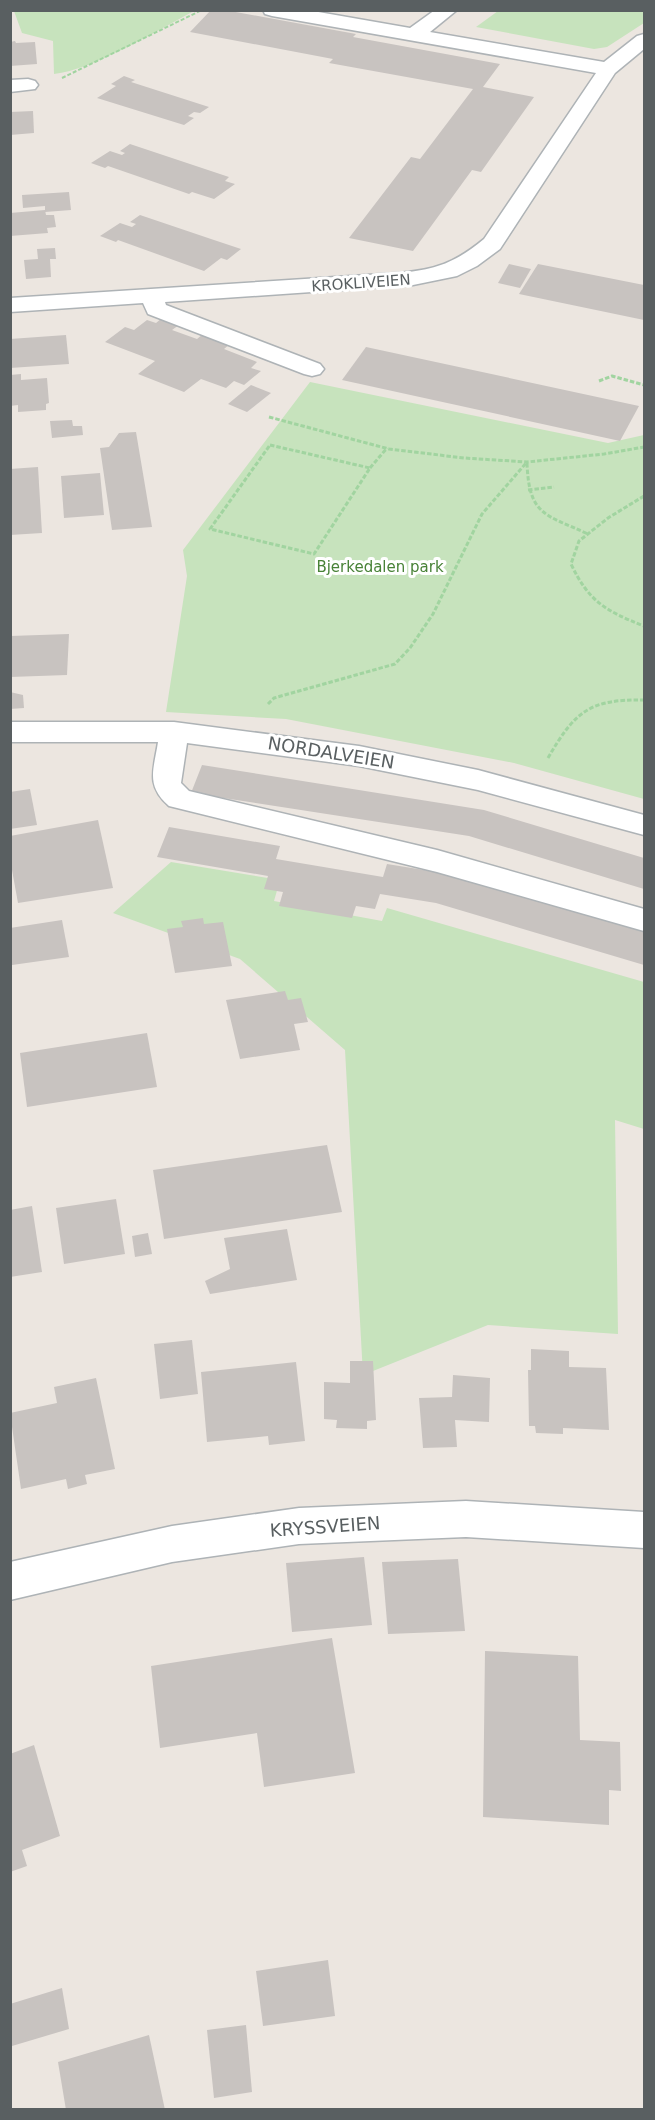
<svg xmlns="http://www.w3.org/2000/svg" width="655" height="2120" viewBox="0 0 655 2120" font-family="'DejaVu Sans',sans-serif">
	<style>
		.green { fill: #c7e3bd }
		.building { fill: #c8c3c0 }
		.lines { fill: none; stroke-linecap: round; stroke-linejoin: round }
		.minor-casing { stroke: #aeb3b6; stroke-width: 3 }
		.path-far1 { stroke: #a1d4a0; stroke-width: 2; stroke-dasharray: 4 2; stroke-linecap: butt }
		.path { stroke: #a1d4a0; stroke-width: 3; stroke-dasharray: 4.5 2; stroke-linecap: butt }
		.minor { fill: #fff; fill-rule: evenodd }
		.labels { text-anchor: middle; stroke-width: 6; stroke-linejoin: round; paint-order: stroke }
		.far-street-label { font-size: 15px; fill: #595f61; stroke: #fff }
		.far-park-label { font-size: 15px; fill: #488237; stroke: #fff }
		.street-label { font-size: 18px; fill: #595f61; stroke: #fff }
	</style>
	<rect width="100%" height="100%" fill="#ece6e0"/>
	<g class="green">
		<path d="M 14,11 L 14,10 L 194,11 C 158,30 93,70 54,74 L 53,41 L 22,33 Z"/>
		<path d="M 498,11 L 644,11 L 644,23 L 607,47 L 594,49 L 476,27 Z"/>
		<path d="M 310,382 L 608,443 L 644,435 L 644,799 L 514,763 L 286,719 L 166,712 L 187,576 L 183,550 Z"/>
		<path d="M 171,862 L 280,880 L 274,901 L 382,921 L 387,908 L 644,982 L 644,1129 L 615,1120 L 618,1334 L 488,1325 L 363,1375 L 345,1050 L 240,959 L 113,913 Z"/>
	</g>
	<g class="building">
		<path d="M 211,10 L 225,10 L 356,34 L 353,37 L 500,64 L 483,87 L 534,97 L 481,172 L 472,170 L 413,251 L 349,238 L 411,157 L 420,159 L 473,89 L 329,63 L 333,59 L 190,32 Z"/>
		<path d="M 15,41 L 16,43 L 35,42 L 37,64 L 10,66 L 10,42 Z"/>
		<path d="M 124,76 L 135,80 L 131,82 L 209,107 L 200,113 L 194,112 L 188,116 L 194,118 L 184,125 L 97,98 L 116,86 L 111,84 Z"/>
		<path d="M 33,111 L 34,133 L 10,135 L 10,112 Z"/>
		<path d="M 130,144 L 229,177 L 225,181 L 235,184 L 214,199 L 192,192 L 189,194 L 108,166 L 105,168 L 91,163 L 110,151 L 122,155 L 125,153 L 120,151 Z"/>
		<path d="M 69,192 L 71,210 L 45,212 L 45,206 L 23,208 L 22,195 Z"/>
		<path d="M 45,210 L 46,215 L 54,215 L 56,227 L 47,228 L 48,233 L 10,236 L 10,213 Z"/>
		<path d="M 140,215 L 211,239 L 241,249 L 227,260 L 221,258 L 204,271 L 118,240 L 116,242 L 100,236 L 120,223 L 132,227 L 136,224 L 130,222 Z"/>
		<path d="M 55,248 L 56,259 L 50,259 L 51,277 L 26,279 L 24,260 L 38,259 L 37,249 Z"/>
		<path d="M 509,264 L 531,269 L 520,288 L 498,283 Z"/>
		<path d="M 538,264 L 644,285 L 644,320 L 519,294 Z"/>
		<path d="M 162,318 L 179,325 L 172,330 L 197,339 L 203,334 L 230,344 L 224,349 L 257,362 L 251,368 L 261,371 L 244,385 L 234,381 L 226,388 L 201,379 L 184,392 L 138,374 L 155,361 L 105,342 L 125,327 L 134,330 L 147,320 L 156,323 Z"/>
		<path d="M 66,335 L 69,364 L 10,368 L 10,339 Z"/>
		<path d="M 366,347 L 639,406 L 620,441 L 342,380 Z"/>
		<path d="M 21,374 L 21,380 L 47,378 L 49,403 L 46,404 L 46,410 L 18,412 L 18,405 L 10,406 L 10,375 Z"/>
		<path d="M 251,385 L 271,393 L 247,412 L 228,404 Z"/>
		<path d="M 72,420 L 73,426 L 82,426 L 83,435 L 52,438 L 50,421 Z"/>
		<path d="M 136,432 L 152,527 L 112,530 L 100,448 L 109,447 L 119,433 Z"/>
		<path d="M 38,467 L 42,533 L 10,535 L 10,469 Z"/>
		<path d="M 100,473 L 104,515 L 64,518 L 61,476 Z"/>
		<path d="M 69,634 L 67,675 L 10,677 L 10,636 Z"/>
		<path d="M 10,692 L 23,695 L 24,708 L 10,709 Z"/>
		<path d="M 202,765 L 484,810 L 644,858 L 644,889 L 469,836 L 191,793 Z"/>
		<path d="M 30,789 L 37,825 L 10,829 L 10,792 Z"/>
		<path d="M 98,820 L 113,888 L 18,903 L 10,859 L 10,836 Z"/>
		<path d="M 169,827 L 280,846 L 276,859 L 383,877 L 387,864 L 449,874 L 561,906 L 644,931 L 644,965 L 436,903 L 380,894 L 375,909 L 356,906 L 352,918 L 279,906 L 283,892 L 264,889 L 268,876 L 157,857 Z"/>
		<path d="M 203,918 L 204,924 L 223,922 L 232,966 L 175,973 L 167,929 L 183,927 L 181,921 Z"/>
		<path d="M 62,920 L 69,957 L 12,965 L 10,928 Z"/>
		<path d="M 285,991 L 288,1000 L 301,998 L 308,1022 L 294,1024 L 300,1050 L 240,1059 L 226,1000 Z"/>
		<path d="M 147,1033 L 157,1087 L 27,1107 L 20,1053 Z"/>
		<path d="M 327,1145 L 342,1212 L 164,1239 L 153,1170 Z"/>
		<path d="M 116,1199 L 125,1254 L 64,1264 L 56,1208 Z"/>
		<path d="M 32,1206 L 42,1272 L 10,1277 L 10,1210 Z"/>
		<path d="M 287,1229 L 297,1280 L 210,1294 L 205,1281 L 230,1269 L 224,1238 Z"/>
		<path d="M 148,1233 L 152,1254 L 135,1257 L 132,1236 Z"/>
		<path d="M 192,1340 L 198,1394 L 160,1399 L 154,1344 Z"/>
		<path d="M 531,1349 L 569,1351 L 569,1367 L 606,1368 L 609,1430 L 563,1428 L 563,1434 L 536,1433 L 535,1426 L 529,1426 L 528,1370 L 531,1370 Z"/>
		<path d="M 350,1361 L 373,1361 L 376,1420 L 367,1421 L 367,1429 L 336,1428 L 337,1420 L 324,1419 L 324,1382 L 350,1383 Z"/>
		<path d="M 296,1362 L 305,1441 L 269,1445 L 268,1436 L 207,1442 L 201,1372 Z"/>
		<path d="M 453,1375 L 490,1378 L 489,1422 L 455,1420 L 457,1447 L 423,1448 L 419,1398 L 452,1397 Z"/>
		<path d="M 96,1378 L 115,1469 L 85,1475 L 87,1484 L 68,1489 L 66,1479 L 21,1489 L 10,1413 L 57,1403 L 54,1387 Z"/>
		<path d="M 364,1557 L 372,1625 L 292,1632 L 286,1563 Z"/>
		<path d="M 458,1559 L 465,1631 L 388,1634 L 382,1562 Z"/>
		<path d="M 332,1638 L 355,1773 L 264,1787 L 257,1733 L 160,1748 L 151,1666 Z"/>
		<path d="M 485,1651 L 578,1656 L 580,1740 L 620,1742 L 621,1791 L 609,1790 L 609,1825 L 483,1817 Z"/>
		<path d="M 34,1745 L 60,1836 L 22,1850 L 27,1866 L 10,1872 L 10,1754 Z"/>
		<path d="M 328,1960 L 335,2016 L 263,2026 L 256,1971 Z"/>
		<path d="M 62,1988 L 69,2029 L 12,2046 L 10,2004 Z"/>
		<path d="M 246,2025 L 252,2092 L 214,2098 L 207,2030 Z"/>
		<path d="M 149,2035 L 165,2110 L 66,2110 L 58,2062 Z"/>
	</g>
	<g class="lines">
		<defs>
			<g id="minor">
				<path d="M 263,10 L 307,10 L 410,28 L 435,10 L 457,10 L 430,32 L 604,62 L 637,36 L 644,34 L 644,49 L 615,73 L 500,249 L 477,266 L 457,276 L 413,285 L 165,302 L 166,305 L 320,364 L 324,369 L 320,374 L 312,376 L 304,374 L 148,314 L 143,303 L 10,312 L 10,298 L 398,273 C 435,270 455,263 484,239 L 596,73 L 272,16 L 265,14 Z"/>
				<path d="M 28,79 L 35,81 L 38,85 L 35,89 L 10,92 L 10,80 Z"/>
				<path d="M 10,722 L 174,722 L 359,746 L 478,770 L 644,815 L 644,835 L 478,790 L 359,766 L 187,743 L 181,783 L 189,791 L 437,850 L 644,909 L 644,931 L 437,872 L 169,806 C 145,785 154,769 158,742 L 10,742 Z"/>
				<path d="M 466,1501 L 644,1512 L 644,1548 L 466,1537 L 299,1544 L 172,1562 L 10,1600 L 10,1562 L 172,1526 L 299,1508 Z"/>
			</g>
		</defs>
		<use href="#minor" class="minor-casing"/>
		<path class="path-far1" d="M 62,78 L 202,10"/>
		<g class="path">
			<path d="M 599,381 L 612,376 L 644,385"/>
			<path d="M 269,417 L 389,449 L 464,458 L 527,462 L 604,454 L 644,447"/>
			<path d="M 270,445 L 370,468 L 314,554 L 210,529 Z"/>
			<path d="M 527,463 C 529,516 545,514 588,534"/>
			<path d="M 370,468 L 387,448"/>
			<path d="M 528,490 L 554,487"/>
			<path d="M 644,496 L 608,518 L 579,541 L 571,564 C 589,602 606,611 644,626"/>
			<path d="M 268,704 L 274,698 L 395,664 L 410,648 L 433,614 L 482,514 L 527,462"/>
			<path d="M 548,758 C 575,711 590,699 644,700"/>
		</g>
		<use href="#minor" class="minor"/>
	</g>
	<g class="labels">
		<g class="far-street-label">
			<text transform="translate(361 283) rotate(-4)" y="5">KROKLIVEIEN</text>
		</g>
		<g class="far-park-label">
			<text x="380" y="572">Bjerkedalen park</text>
		</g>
		<g class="street-label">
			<text transform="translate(331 753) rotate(9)" y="6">NORDALVEIEN</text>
			<text transform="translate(325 1527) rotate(-4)" y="6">KRYSSVEIEN</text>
		</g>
	</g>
	<rect width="655" height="2120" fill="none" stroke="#595f61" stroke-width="24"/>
</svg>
